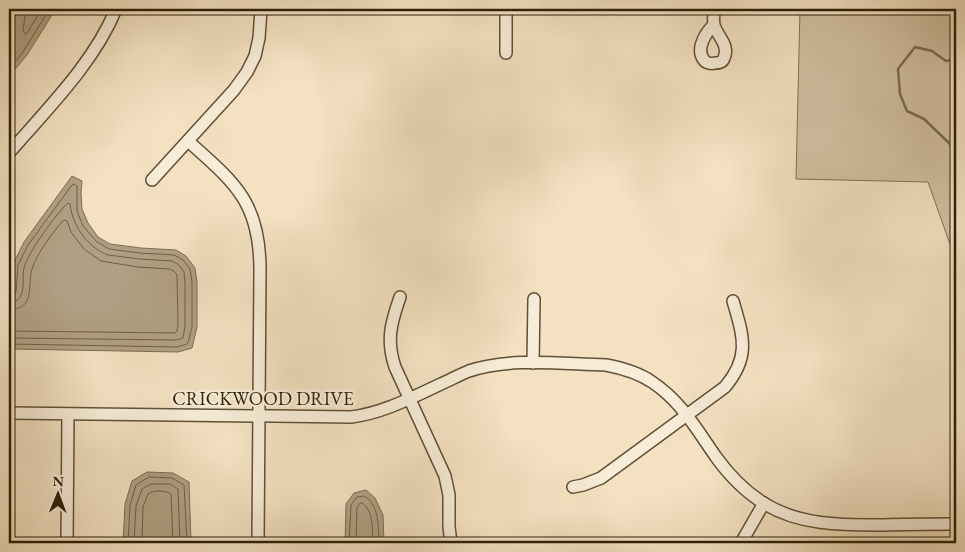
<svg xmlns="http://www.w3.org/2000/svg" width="965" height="552" viewBox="0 0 965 552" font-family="'EB Garamond',serif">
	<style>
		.green { fill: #d2c0a2; stroke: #807056 }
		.water { fill: #b09f82; stroke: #7c6c52 }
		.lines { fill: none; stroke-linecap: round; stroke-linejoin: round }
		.shore { stroke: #705f46; stroke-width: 1 }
		.stream { stroke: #7c6c52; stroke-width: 2.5 }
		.minor-casing { stroke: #605037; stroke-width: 14 }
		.minor { stroke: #f7ecd7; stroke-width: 11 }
		.labels { text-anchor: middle; stroke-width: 4.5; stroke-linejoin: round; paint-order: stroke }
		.street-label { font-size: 19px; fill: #2f1f09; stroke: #f7ecd7 }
	</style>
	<rect width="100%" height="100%" fill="#f3e1c1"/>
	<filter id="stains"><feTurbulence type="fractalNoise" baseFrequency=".004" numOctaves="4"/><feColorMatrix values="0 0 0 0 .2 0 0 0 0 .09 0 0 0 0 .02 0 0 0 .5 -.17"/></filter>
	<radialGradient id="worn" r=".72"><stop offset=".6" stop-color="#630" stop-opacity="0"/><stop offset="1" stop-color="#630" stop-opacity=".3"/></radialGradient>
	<path class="green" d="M 800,9 L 956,9 L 956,261 L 928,182 L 796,179 Z"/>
	<g class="water">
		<path d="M 15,9 L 53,9 L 52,15 L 27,55 L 12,73 L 9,72 L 9,46 Z"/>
		<path d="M 72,176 L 82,181 L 81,193 L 82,209 L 88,223 L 98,237 L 110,244 L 141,248 L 176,250 L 186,256 L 195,268 L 197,282 L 197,327 L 192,348 L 178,352 L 9,349 L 9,327 L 13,264 L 24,242 Z"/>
		<path d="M 147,472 L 173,473 L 189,482 L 191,543 L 123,543 L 125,504 L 132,481 Z"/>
		<path d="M 366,490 L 375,498 L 383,515 L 384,543 L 345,543 L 346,504 L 354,493 Z"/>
	</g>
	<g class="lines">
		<g class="shore">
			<path d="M 26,9 L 23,31 L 25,34 L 27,33 L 42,9"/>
			<path d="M 9,68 L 11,67 L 23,52 L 47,13 L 48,9"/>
			<path d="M 9,296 L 13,296 L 16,292 L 18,265 L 28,245 L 72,185 L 74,184 L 77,186 L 77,211 L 83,226 L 96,241 L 109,249 L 140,253 L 174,255 L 183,260 L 190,269 L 192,282 L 192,327 L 188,343 L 187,344 L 177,347 L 9,344"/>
			<path d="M 9,303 C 14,302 19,301 21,295 C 25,287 22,276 24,268 C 27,254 57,212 68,203 L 70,204 C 72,225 88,248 108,255 L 140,259 L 172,261 L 179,265 L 184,272 L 185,283 L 185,326 L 183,338 L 176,340 L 9,338"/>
			<path d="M 9,310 C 36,309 27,286 32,269 C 36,255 54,230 64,220 L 67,221 L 71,232 L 84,249 L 101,261 L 138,267 L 170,269 L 174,271 L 177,275 L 178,325 L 177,331 L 175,333 L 9,331"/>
			<path d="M 128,543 L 130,505 L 136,485 L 149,477 L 172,478 L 184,485 L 187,543"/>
			<path d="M 134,543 L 136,506 L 142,489 L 151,484 L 170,484 L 178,489 L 180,543"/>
			<path d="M 142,543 L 143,507 L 148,494 C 153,490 165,490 171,494 L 173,543"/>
			<path d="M 349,543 L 351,505 L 357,497 L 364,496 C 380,506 378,526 379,543"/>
			<path d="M 356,543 L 357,508 L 360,503 L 362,503 C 374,511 372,530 373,543"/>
		</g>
		<path class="stream" d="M 956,59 L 946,61 L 932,51 L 915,47 L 898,69 L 900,94 L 907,111 L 924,119 L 949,143 L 956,151"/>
		<defs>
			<g id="minor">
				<path d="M 714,9 C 714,14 713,20 714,25 C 717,36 730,45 724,58 C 723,62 719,63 715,63 C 711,64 706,63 704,60 C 695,49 706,32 714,25"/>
				<path d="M 506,53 L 506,9"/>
				<path d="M 188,141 C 235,183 260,202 260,270 L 258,543"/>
				<path d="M 9,153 C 47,109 94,63 116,9"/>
				<path d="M 152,180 L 234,90 L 247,72 L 255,56 L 259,38 L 261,9"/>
				<path d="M 400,297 C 391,323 386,340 395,367 L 445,476 L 449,495 L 449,527 L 451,543"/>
				<path d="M 533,363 L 534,299"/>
				<path d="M 9,413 L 351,417 C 383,413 411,398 441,384 C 450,380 459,375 469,371 C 512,357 561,364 606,365 C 622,368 639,373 652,382 C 681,401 697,430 716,457 C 729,475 747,493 765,504 C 801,526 844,525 884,525 C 908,524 932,524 956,524"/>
				<path d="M 573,487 L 583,485 L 601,478 L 725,387 C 751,356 743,336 733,301"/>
				<path d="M 67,543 L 68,414"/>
				<path d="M 741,543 L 764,503"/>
			</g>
		</defs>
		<use href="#minor" class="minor-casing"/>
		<use href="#minor" class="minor"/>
	</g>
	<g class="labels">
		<g class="street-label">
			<text x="263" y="405">CRICKWOOD DRIVE</text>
		</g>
	</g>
	<rect width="965" height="552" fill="none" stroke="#f3e1c1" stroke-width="30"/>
	<rect x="10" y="10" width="945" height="532" fill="none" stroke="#2f1f09" stroke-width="2.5"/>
	<rect x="15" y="15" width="935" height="522" fill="none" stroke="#2f1f09"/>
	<g transform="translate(58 494) rotate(1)" stroke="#f7ecd7" stroke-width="4" paint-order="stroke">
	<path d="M0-4L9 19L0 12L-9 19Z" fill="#2f1f09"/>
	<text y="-8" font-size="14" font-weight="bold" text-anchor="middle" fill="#2f1f09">N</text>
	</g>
	<rect width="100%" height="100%" filter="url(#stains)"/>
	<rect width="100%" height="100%" fill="url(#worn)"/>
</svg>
